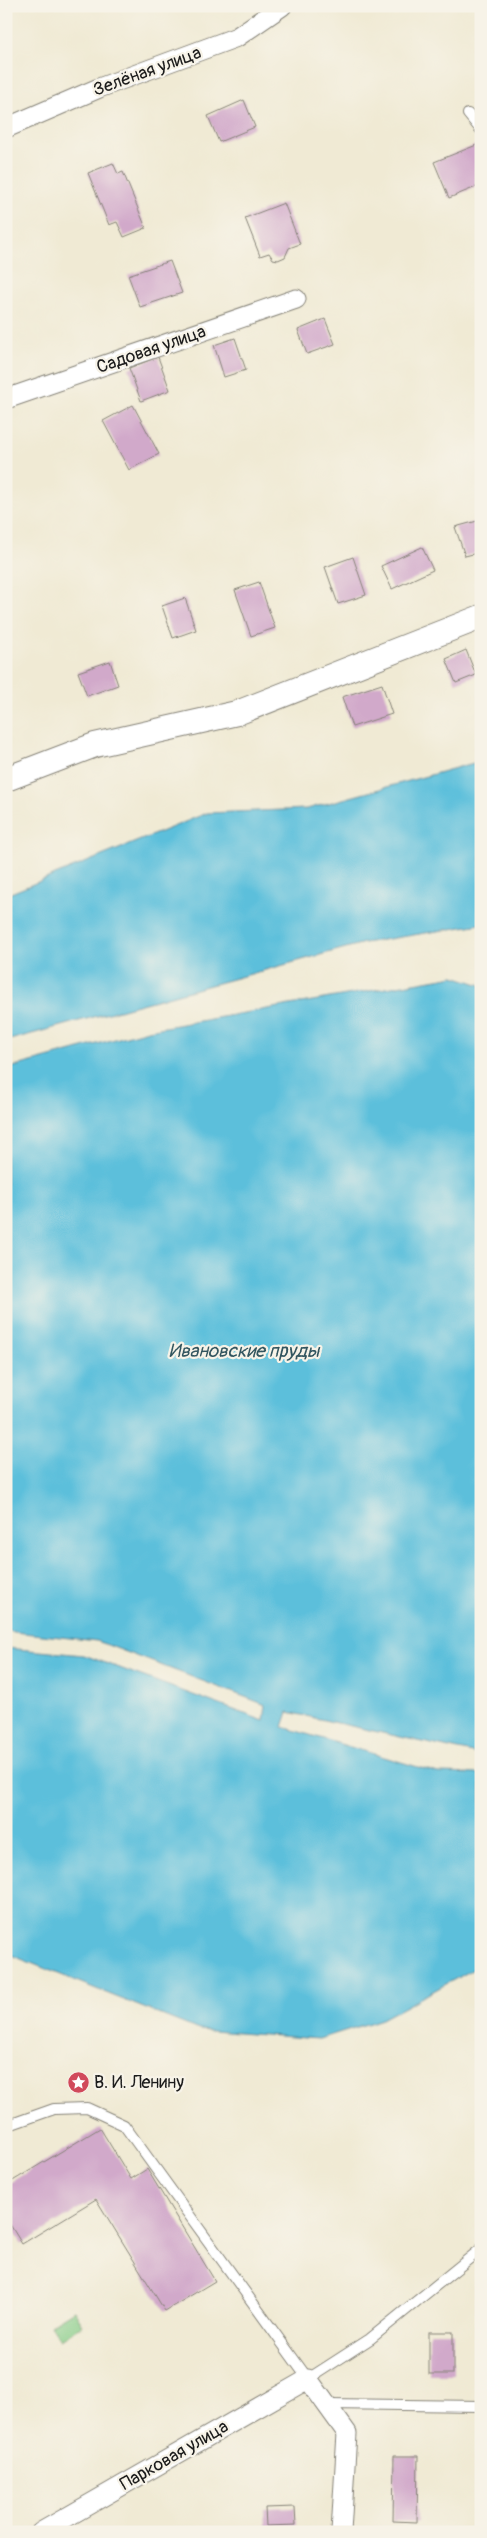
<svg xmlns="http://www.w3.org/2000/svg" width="487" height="2538" viewBox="0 0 487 2538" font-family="Pangolin,sans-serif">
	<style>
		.green { fill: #86cc87; stroke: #517452 }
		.water { fill: #5cbfdb; stroke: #3c6e7c }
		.building { fill: #d1a9ca }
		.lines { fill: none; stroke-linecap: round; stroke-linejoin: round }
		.service-casing { stroke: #868378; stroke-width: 12 }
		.minor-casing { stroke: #868378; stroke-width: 21 }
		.tertiary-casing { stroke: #868378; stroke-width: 26 }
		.service { stroke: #fff; stroke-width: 10 }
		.minor { stroke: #fff; stroke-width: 19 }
		.tertiary { stroke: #fff; stroke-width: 24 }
		.labels { text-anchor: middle; stroke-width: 4.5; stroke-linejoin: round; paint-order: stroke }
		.street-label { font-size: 18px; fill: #1c1c1c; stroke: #f7f3e8 }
		.poi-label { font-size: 18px; fill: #1c1c1c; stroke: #f7f3e8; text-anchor: start }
		.water-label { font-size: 19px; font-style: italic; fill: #32555f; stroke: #f7f3e8 }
	</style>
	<rect width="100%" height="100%" fill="#f7f3e8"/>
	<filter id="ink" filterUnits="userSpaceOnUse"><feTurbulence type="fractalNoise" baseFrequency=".02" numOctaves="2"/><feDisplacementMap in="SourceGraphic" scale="10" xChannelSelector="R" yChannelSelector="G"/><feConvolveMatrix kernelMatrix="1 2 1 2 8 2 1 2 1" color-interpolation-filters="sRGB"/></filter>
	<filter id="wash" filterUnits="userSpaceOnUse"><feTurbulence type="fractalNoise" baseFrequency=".0096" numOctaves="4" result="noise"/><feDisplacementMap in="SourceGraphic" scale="20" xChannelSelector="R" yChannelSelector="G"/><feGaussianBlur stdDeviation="1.12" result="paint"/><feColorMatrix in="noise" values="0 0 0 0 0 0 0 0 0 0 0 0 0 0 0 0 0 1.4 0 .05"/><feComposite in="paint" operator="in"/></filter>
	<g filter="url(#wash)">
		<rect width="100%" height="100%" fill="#f0ead4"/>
		<path class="green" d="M 74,2310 L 83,2325 L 60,2340 L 50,2325 Z"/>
		<g class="water">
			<path d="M 481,761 L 481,924 L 364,943 L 6,1041 L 6,895 L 207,813 L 307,809 Z"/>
			<path d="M 454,976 L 481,985 L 481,1755 L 288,1712 L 283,1727 L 438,1773 L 481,1774 L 481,1965 L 382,2019 L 319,2039 L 199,2030 L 6,1953 L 6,1648 L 84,1655 L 264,1721 L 266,1705 L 97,1641 L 6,1631 L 6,1069 L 148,1030 Z"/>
		</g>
		<g id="blocks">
			<g class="building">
				<path d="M 244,100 L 255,127 L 219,142 L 208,116 Z"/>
				<path d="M 479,144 L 481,185 L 449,198 L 434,162 Z"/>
				<path d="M 113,163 L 118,174 L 123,172 L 146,228 L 124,237 L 117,222 L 109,225 L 88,173 Z"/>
				<path d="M 284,203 L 300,244 L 289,248 L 285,257 L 278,260 L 273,259 L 269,253 L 260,256 L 245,218 Z"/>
				<path d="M 170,261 L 182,293 L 140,307 L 128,275 Z"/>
				<path d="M 325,319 L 335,344 L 307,354 L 298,330 Z"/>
				<path d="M 235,338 L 246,370 L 224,377 L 214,345 Z"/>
				<path d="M 158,357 L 170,390 L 141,401 L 129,368 Z"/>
				<path d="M 133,405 L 159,454 L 129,470 L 103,421 Z"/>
				<path d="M 481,520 L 481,552 L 465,556 L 455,527 Z"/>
				<path d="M 422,547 L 433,570 L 392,589 L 381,566 Z"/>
				<path d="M 353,557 L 366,595 L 338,604 L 325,567 Z"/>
				<path d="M 259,582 L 275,628 L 251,636 L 235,590 Z"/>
				<path d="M 185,598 L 196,630 L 173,638 L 162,606 Z"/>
				<path d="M 466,650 L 476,675 L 456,683 L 446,659 Z"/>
				<path d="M 110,661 L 118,685 L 87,696 L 78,672 Z"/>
				<path d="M 382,684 L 392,714 L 352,727 L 342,697 Z"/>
				<path d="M 100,2128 L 131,2179 L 147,2169 L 215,2281 L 165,2311 L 96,2199 L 22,2244 L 6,2218 L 6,2185 Z"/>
				<rect x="429" y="2332" width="24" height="42"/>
				<path d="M 394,2456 L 418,2456 L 417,2522 L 393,2521 Z"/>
				<path d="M 295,2507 L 296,2525 L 266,2526 L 265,2508 Z"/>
			</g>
		</g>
	</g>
	<g filter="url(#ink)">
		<use href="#blocks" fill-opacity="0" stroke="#868378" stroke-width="1"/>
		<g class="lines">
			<defs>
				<g id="service">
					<path d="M 468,114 L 481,130"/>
					<path d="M 6,2126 L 54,2109 L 87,2108 L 124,2125 L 308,2379 L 370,2339 L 481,2249"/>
					<path d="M 327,2404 L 481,2406"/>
				</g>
				<g id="minor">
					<path d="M 6,128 L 99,88 L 237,37 L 282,6"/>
					<path d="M 6,399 L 296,299"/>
					<path d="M 41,2532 L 308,2379 L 347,2433 L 341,2532"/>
				</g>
				<path id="tertiary" d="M 6,779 L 95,745 L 237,713 L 481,617"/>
			</defs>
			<use href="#service" class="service-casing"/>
			<use href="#minor" class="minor-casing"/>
			<use href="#tertiary" class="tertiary-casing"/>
			<use href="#service" class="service"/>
			<use href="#minor" class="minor"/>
			<use href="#tertiary" class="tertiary"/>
		</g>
	</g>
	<defs>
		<symbol id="sight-disc" viewBox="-11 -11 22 22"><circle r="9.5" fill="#d1495b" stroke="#f7f3e8"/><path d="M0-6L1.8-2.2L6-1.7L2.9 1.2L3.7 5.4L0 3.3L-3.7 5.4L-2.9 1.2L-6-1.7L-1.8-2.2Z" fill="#fff"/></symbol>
	</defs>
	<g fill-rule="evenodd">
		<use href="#sight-disc" x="66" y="2070" width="25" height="25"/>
	</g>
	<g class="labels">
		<g class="street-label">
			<text transform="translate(147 71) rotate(-20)" y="6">Зелёная улица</text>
			<text transform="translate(151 349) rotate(-19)" y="6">Садовая улица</text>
			<text transform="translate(174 2455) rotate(-30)" y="6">Парковая улица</text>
		</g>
		<g class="poi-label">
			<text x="94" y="2088">В. И. Ленину</text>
		</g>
		<g class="water-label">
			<text x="244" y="1357">Ивановские пруды</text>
		</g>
	</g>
	<rect width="487" height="2538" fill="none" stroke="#f7f3e8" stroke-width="25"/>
</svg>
